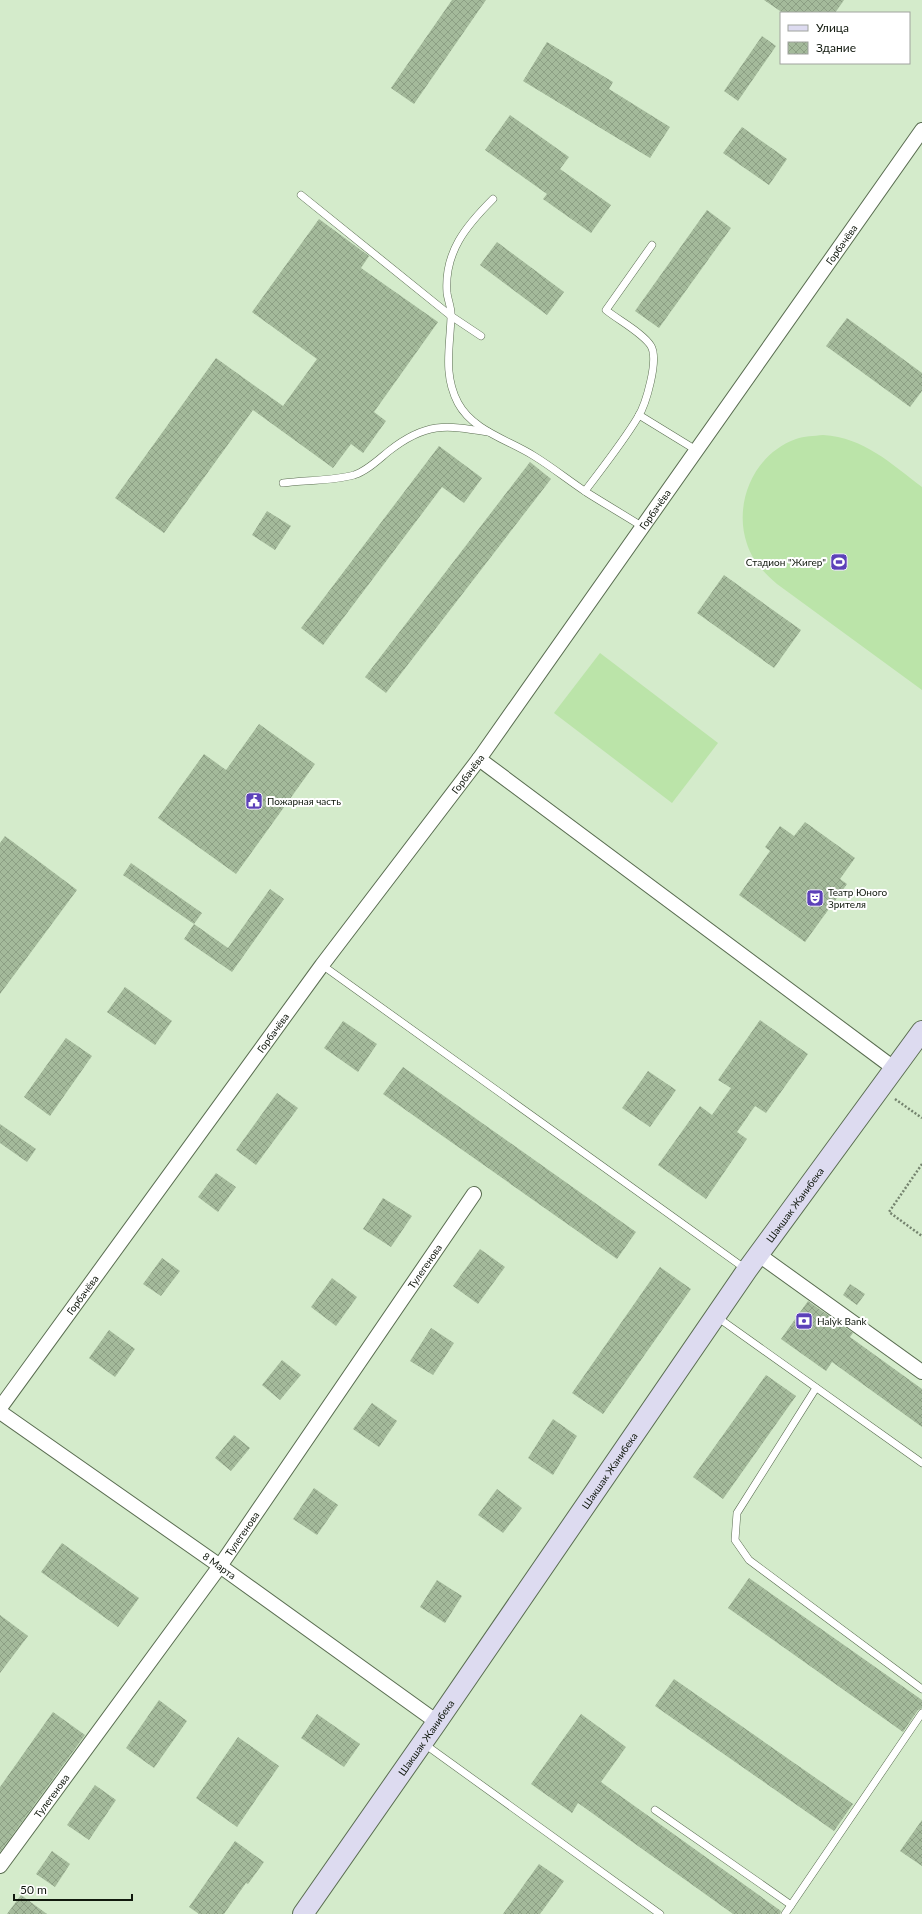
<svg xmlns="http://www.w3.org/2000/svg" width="922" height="1914" viewBox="0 0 922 1914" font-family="Lato,sans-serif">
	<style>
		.pitch { fill: #bbe4a9 }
		.building { fill: url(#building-cross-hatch) }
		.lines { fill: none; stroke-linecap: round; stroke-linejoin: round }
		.lane-casing { stroke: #5a6d51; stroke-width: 8 }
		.street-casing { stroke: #5a6d51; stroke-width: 16 }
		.secondary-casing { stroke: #5a6d51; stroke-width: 22 }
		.path { stroke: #74836e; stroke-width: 2.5; stroke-dasharray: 2 2; stroke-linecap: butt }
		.lane { stroke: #fff; stroke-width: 7 }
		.street { stroke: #fff; stroke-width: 14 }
		.secondary { stroke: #dddbf0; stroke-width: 20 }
		.labels { text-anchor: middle; stroke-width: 4; stroke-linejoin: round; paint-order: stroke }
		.street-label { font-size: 10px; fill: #10180d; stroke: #fff }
		.poi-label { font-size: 10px; fill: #10180d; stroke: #fff; text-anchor: start }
	</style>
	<defs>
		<pattern id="building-cross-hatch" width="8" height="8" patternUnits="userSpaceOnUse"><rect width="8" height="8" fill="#a4ba9b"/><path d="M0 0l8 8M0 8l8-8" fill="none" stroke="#8c9f84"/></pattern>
	</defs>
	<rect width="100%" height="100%" fill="#d4ebcb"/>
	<g class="pitch">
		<path d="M 823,435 C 865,438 890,463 922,487 L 922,690 L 777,584 C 764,573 752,560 747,544 C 733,503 754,454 796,439 C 804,436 814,436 823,435 Z"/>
		<path d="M 600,653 L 718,743 L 672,803 L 554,713 Z"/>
	</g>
	<g class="building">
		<path d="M 452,0 L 486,0 L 414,104 L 391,88 Z"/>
		<path d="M 764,0 L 844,0 L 835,13 L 783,13 Z"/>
		<path d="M 762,36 L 776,46 L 738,101 L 724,91 Z"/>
		<path d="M 547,42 L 613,82 L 609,89 L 670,127 L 650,158 L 523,81 Z"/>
		<path d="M 510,115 L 569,157 L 560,169 L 611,205 L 591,233 L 543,199 L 547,194 L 485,150 Z"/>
		<path d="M 742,127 L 787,159 L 769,185 L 723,153 Z"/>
		<path d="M 707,210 L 731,228 L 659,328 L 635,311 Z"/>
		<path d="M 319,219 L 369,256 L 361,268 L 438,322 L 374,412 L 386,421 L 363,453 L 351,444 L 333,468 L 253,410 L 164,533 L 115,498 L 216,358 L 283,406 L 317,359 L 252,312 Z"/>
		<path d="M 497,242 L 564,292 L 547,315 L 480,265 Z"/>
		<path d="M 847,318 L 922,373 L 922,391 L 910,407 L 826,346 Z"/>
		<path d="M 439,446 L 482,478 L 464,503 L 442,487 L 323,645 L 301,628 Z"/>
		<path d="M 530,462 L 551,479 L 386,693 L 365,677 Z"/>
		<path d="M 267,511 L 291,526 L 275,550 L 252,535 Z"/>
		<path d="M 724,575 L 801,630 L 774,668 L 697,613 Z"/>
		<path d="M 259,724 L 315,764 L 236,874 L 158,818 L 204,754 L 226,770 Z"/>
		<path d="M 805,822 L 855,858 L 840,879 L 847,884 L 805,942 L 739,895 L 770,851 L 765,847 L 780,826 L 794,836 Z"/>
		<path d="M 5,836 L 77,890 L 0,994 L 0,843 Z"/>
		<path d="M 131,863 L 202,913 L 194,924 L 123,875 Z"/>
		<path d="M 270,889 L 284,899 L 232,972 L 184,939 L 194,924 L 228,948 Z"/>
		<path d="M 125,987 L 172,1021 L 155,1045 L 107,1012 Z"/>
		<path d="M 760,1020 L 808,1054 L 766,1113 L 755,1106 L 737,1132 L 747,1139 L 706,1199 L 658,1165 L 700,1106 L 712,1115 L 731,1088 L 718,1080 Z"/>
		<path d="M 343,1021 L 377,1044 L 358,1072 L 324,1048 Z"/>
		<path d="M 66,1038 L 92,1056 L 50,1116 L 24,1097 Z"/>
		<path d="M 403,1067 L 636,1232 L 617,1259 L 383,1094 Z"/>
		<path d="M 648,1071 L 676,1090 L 650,1127 L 622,1108 Z"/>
		<path d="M 277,1093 L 298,1108 L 256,1165 L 236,1150 Z"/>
		<path d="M 0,1124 L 36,1149 L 27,1162 L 0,1143 Z"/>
		<path d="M 216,1173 L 236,1187 L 218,1212 L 198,1197 Z"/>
		<path d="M 383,1198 L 412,1216 L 391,1247 L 363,1229 Z"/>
		<path d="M 480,1249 L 505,1267 L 478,1304 L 453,1286 Z"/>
		<path d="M 162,1258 L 180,1271 L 161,1296 L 143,1284 Z"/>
		<path d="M 660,1267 L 691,1289 L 603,1414 L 572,1393 Z"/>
		<path d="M 332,1278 L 357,1297 L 336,1326 L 311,1307 Z"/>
		<path d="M 850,1284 L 865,1294 L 857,1305 L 843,1295 Z"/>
		<path d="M 808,1301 L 853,1333 L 850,1337 L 922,1389 L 922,1427 L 832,1362 L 826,1371 L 781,1339 Z"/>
		<path d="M 431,1328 L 454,1343 L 433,1375 L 410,1361 Z"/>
		<path d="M 109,1330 L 135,1349 L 115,1377 L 89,1358 Z"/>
		<path d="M 282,1360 L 301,1375 L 280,1400 L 262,1385 Z"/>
		<path d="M 766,1375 L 796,1396 L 723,1499 L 693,1477 Z"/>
		<path d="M 372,1403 L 397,1421 L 379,1447 L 353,1429 Z"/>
		<path d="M 553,1419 L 577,1436 L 553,1475 L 528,1458 Z"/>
		<path d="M 234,1435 L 250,1448 L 231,1471 L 215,1458 Z"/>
		<path d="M 314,1488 L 338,1505 L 317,1535 L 293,1519 Z"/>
		<path d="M 497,1489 L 522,1508 L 503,1533 L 478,1515 Z"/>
		<path d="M 62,1543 L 139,1598 L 118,1627 L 41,1572 Z"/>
		<path d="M 749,1578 L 922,1700 L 922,1708 L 918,1710 L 903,1732 L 728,1608 Z"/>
		<path d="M 437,1580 L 462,1596 L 445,1623 L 420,1607 Z"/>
		<path d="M 0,1615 L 28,1636 L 0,1673 Z"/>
		<path d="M 674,1679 L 853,1804 L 834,1831 L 655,1706 Z"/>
		<path d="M 159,1700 L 187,1721 L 154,1768 L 126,1748 Z"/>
		<path d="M 53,1712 L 85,1735 L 0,1852 L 0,1787 Z"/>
		<path d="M 317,1714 L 360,1744 L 344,1767 L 301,1738 Z"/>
		<path d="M 581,1714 L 626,1747 L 601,1782 L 781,1911 L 780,1914 L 733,1914 L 578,1803 L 572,1813 L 531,1784 Z"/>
		<path d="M 238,1737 L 279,1766 L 237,1827 L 196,1798 Z"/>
		<path d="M 95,1785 L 116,1800 L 89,1840 L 67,1825 Z"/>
		<path d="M 922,1820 L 922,1866 L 900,1851 Z"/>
		<path d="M 235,1841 L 264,1862 L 248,1884 L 246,1883 L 224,1914 L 199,1914 L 189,1907 Z"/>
		<path d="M 52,1851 L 70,1864 L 55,1887 L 36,1874 Z"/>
		<path d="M 539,1864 L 564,1881 L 540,1914 L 503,1914 Z"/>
		<path d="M 21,1895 L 47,1914 L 7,1914 Z"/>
	</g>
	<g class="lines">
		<defs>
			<g id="lane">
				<path d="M 301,195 L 451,316 L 481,336"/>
				<path d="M 493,199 C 466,226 444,252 447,293 C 448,301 452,309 451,317 C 450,347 443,375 458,403 C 473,431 509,440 534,456 C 552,467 568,480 586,492 C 605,504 624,515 643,527"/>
				<path d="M 639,415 L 696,450"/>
				<path d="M 283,483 C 306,480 332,481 354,475 C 367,471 379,459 389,451 C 426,422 445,425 488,432"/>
				<path d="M 585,491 C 603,467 623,442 638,417 C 646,404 659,360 651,346 C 643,333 618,320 606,310 L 652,245"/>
				<path d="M 322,965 L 747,1270"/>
				<path d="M 717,1317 L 922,1463"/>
				<path d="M 816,1388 L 737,1513 L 735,1540 L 749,1560 L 922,1689"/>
				<path d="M 423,1743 L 660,1914"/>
				<path d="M 655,1810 L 791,1905"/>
				<path d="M 785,1914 L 922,1713"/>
			</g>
			<g id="street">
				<path d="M 479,759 L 895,1069"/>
				<path d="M 759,1255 L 922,1372"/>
				<path id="s1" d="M 0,1408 L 322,965 L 479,759 L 922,130"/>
				<path id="s2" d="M 0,1412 L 220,1566 L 437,1722"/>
				<path id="s3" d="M 0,1866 L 220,1566 L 474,1194"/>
			</g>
			<g id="secondary">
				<path id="s4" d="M 303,1914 L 437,1722 L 747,1270 L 922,1031"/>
			</g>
		</defs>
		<use href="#lane" class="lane-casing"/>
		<use href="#street" class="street-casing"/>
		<use href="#secondary" class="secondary-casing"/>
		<g class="path">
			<path d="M 895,1099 L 922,1118"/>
			<path d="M 922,1164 L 889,1212 L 922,1236"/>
		</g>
		<use href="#lane" class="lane"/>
		<use href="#street" class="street"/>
		<use href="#secondary" class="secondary"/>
	</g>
	<defs>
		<symbol id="stadium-square" viewBox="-11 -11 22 22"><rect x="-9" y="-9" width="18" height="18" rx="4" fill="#5c41b9" stroke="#fff"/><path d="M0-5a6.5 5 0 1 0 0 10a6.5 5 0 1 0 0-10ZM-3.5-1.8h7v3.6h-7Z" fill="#fff"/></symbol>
		<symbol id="civic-square" viewBox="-11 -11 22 22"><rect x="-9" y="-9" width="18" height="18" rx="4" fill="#5c41b9" stroke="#fff"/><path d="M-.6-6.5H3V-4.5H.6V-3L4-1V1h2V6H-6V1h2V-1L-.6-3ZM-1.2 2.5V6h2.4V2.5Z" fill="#fff"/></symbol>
		<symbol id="theatre-square" viewBox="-11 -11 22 22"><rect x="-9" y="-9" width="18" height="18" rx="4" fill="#5c41b9" stroke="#fff"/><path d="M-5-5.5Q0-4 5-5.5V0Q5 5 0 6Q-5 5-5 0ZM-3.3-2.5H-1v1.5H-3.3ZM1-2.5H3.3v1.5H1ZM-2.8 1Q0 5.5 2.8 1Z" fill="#fff"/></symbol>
		<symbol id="bank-square" viewBox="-11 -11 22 22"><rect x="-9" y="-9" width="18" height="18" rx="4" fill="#5c41b9" stroke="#fff"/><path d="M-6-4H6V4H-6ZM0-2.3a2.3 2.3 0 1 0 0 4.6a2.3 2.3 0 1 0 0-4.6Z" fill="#fff"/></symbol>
	</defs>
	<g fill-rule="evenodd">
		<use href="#stadium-square" x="829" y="552" width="20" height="20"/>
		<use href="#civic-square" x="244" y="791" width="20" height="20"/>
		<use href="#theatre-square" x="805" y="888" width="20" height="20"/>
		<use href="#bank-square" x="794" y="1311" width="20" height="20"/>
	</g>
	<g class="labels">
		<g class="street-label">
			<text dy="4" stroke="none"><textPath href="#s1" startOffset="1436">Горбачёва</textPath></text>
			<text dy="4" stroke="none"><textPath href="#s1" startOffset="1112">Горбачёва</textPath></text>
			<text dy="4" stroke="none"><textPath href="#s1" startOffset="788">Горбачёва</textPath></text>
			<text dy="4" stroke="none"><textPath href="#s1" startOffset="464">Горбачёва</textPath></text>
			<text dy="4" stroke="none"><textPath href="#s4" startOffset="863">Шакшак Жанибека</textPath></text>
			<text dy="4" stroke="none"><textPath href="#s3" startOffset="735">Тулегенова</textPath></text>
			<text dy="4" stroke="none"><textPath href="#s1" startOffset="140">Горбачёва</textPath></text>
			<text dy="4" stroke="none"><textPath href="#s4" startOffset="539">Шакшак Жанибека</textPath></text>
			<text dy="4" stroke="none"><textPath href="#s3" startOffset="411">Тулегенова</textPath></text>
			<text dy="4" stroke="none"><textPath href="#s2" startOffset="268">8 Марта</textPath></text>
			<text dy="4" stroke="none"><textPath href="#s4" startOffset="215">Шакшак Жанибека</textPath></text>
			<text dy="4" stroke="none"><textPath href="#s3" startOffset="87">Тулегенова</textPath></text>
		</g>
		<g class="poi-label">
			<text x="826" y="566" text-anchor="end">Стадион "Жигер"</text>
			<text x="267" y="805">Пожарная часть</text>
			<text x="828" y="896">Театр Юного<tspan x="828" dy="12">Зрителя</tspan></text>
			<text x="817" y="1325">Halyk Bank</text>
		</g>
	</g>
	<rect x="780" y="12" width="130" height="52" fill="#ffffff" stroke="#9fa39e"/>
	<rect x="788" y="25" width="20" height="6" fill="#dddbf0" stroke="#9fa39e"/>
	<text x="816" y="32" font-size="12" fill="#10180d">Улица</text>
	<rect x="788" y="42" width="20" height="12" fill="url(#building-cross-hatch)" stroke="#9fa39e"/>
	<text x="816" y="52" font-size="12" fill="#10180d">Здание</text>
	<path d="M14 1894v6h118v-6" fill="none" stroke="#10180d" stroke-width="2"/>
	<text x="20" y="1894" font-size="12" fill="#10180d" stroke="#ffffff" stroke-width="3" paint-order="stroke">50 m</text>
</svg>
